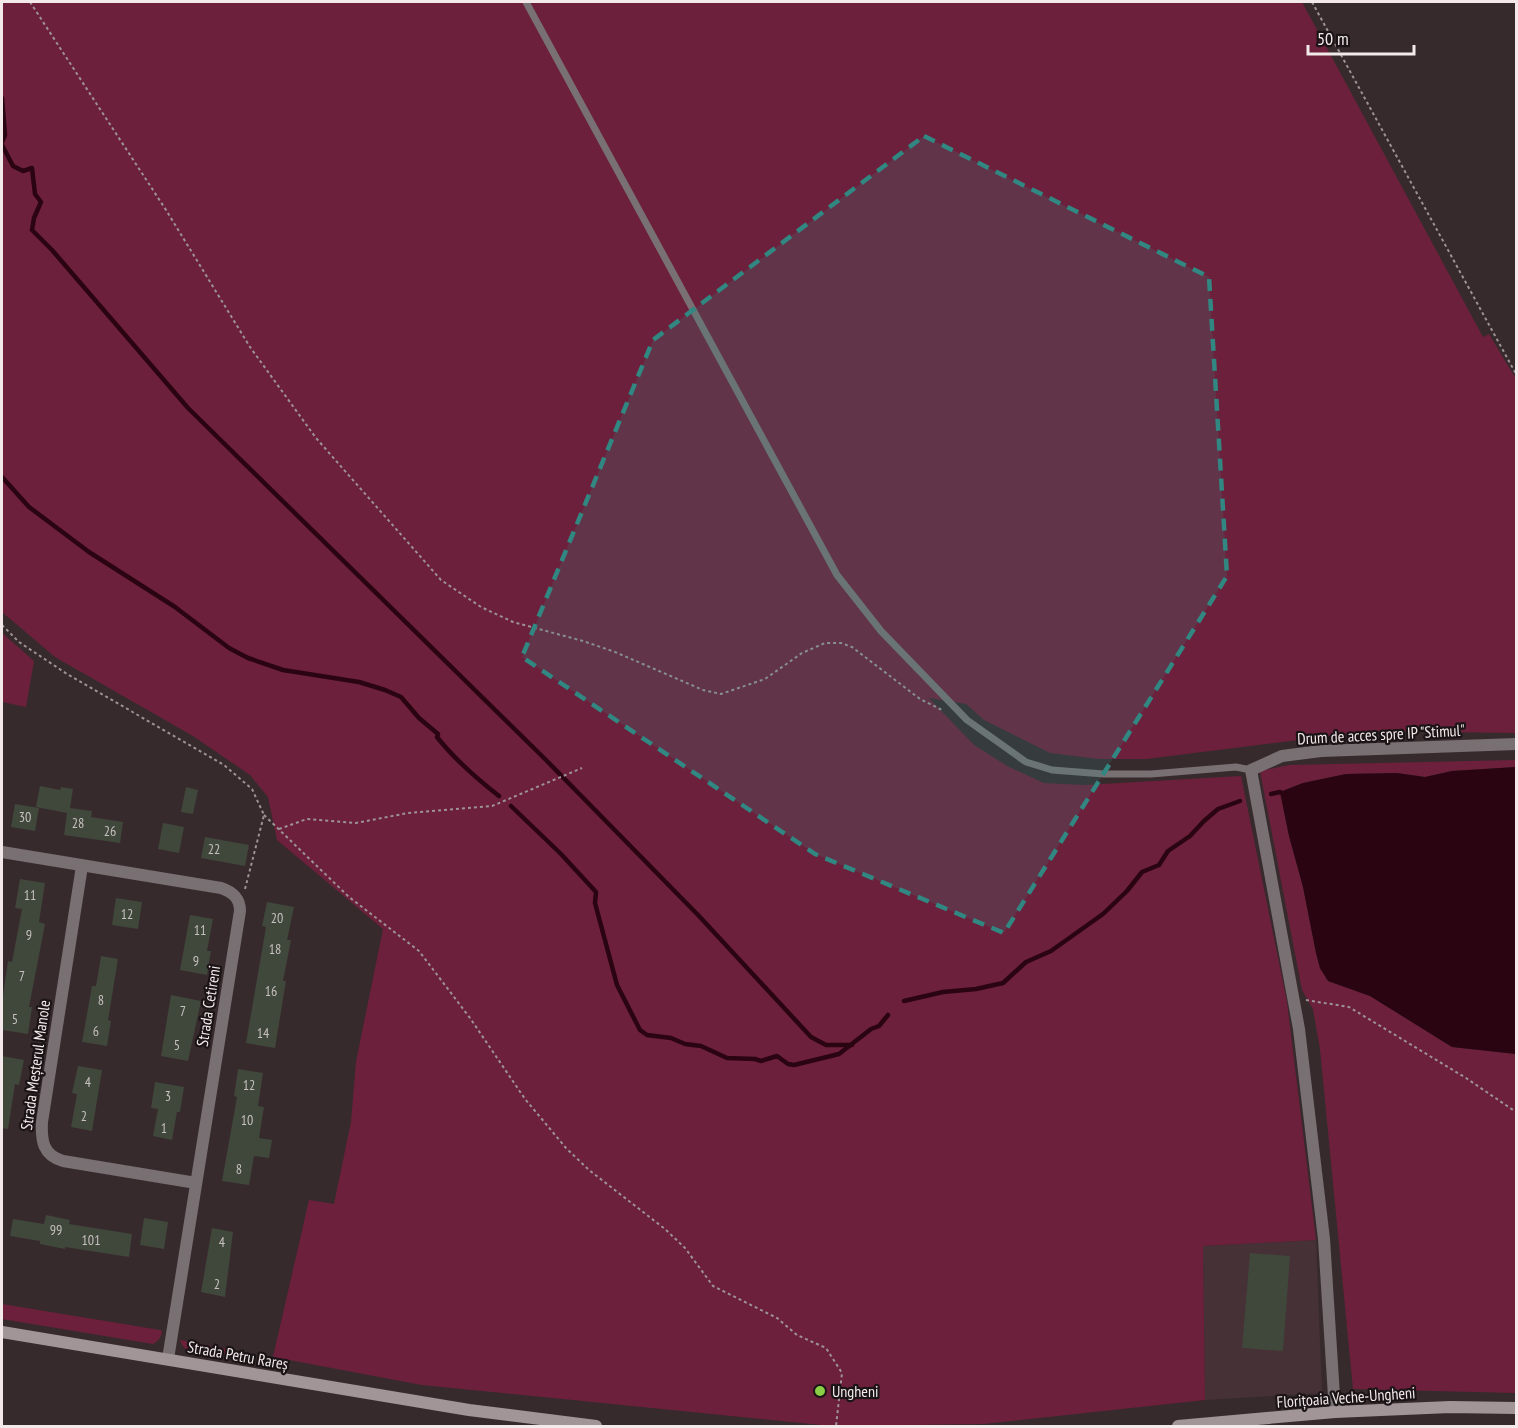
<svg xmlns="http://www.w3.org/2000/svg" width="1518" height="1428" viewBox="0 0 1518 1428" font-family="'PT Sans Narrow',sans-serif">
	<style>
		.built { fill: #463136 }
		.green { fill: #6d203b }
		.water { fill: #2b0412 }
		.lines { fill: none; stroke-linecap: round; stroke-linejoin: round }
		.stream { stroke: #2b0412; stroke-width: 4.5 }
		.building { fill: #40473b }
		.path { stroke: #9d9294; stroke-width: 2; stroke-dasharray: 3 3; stroke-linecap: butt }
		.lane { stroke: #787072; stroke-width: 7 }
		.street { stroke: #787072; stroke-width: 12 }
		.secondary { stroke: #a19598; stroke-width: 12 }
		.marked { fill: #318781; fill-opacity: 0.2; stroke: #318781; stroke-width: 4.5; stroke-dasharray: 12 8; stroke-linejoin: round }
		.poi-dot { fill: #8bce46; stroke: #1a1416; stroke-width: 2 }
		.labels { text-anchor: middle; stroke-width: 4.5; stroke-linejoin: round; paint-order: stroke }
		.number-label { font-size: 14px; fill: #c6c0bf }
		.street-label { font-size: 16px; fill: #f3e9eb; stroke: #1a1416 }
		.poi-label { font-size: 16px; fill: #f3e9eb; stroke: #1a1416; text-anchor: start }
	</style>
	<rect width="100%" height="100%" fill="#372a2d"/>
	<path class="built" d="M 1316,1240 L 1322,1393 L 1205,1400 L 1203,1246 Z"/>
	<g class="green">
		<path d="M 2,2 L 1302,2 L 1483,337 L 1489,334 L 1516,379 L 1516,733 L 1370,731 L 1146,759 L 1099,759 L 1050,753 L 984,720 L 966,704 L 929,698 L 974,745 L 1009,767 L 1044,783 L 1085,785 L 1241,776 L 1287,1002 L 1316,1240 L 1203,1246 L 1205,1400 L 984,1424 L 832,1426 L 422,1385 L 273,1357 L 309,1200 L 334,1204 L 351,1122 L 356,1062 L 383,929 L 277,840 L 268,797 L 250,775 L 193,736 L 55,657 L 2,612 Z"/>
		<path d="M 2,633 L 34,661 L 26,707 L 2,702 Z"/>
		<path d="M 1516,760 L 1516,767 L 1452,771 L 1425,777 L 1397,773 L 1346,774 L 1303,783 L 1280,792 L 1289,836 L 1303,887 L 1316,953 L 1320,968 L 1328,981 L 1370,996 L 1452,1047 L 1516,1054 L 1516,1393 L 1353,1389 L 1320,1049 L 1313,1009 L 1302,990 L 1260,771 L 1290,765 Z"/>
		<path d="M 2,1304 L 160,1330 L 162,1331 C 161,1338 158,1341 153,1344 L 2,1319 Z"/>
		<path d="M 180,1340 L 254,1354 L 254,1356 C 247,1355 241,1353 235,1353 C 217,1354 187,1361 180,1340 Z"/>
	</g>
	<path class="water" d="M 1516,767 L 1516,1054 L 1452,1047 L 1370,996 L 1328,981 L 1320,968 L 1316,953 L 1303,887 L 1289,836 L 1280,792 L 1303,783 L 1346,774 L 1397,773 L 1425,777 L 1452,771 Z"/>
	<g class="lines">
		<g class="stream">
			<path d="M 2,98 L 5,135 L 2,142"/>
			<path d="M 2,145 L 13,166 L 23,171 L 32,168 L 35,194 L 41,202 L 34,218 L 32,230 L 52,250 L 188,408 L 546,760 L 699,916 L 811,1037 L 826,1045 L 852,1045"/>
			<path d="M 2,477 L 29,507 L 89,552 L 175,607 L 229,648 L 248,658 L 283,670 L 359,682 L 385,690 L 401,697 L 419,718 L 438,734 L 437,737 C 455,760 476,778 499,796"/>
			<path d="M 1271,794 L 1280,792 L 1284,794"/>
			<path d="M 511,806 L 561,854 L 596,892 L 595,903 L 617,985 L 640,1030 L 647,1035 L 671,1038 L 685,1044 L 701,1046 L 727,1058 L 755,1059 L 761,1061 L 777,1056 L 788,1064 L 794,1065 L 839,1054 L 871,1029 L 879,1026 L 888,1015"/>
			<path d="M 904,1001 L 943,992 L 976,989 L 1003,983 L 1026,962 L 1051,951 L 1103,914 L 1127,891 L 1142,872 L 1159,865 L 1168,851 L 1190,836 L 1204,821 L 1218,809 L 1240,801"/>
		</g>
	</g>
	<g class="building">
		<path d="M 40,786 L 60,790 L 61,787 L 73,789 L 70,808 L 92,811 L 91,817 L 123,822 L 120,843 L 64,835 L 67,813 L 36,807 Z"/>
		<path d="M 186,787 L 198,790 L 193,814 L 181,812 Z"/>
		<path d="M 15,804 L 39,808 L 35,831 L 11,827 Z"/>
		<path d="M 163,823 L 184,827 L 179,853 L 158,849 Z"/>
		<path d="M 205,837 L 249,845 L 245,866 L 201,858 Z"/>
		<path d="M 20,879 L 45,883 L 39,922 L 45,924 L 29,1007 L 32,1007 L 28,1034 L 2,1030 L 2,1003 L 8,961 L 12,962 L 22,909 L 15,908 Z"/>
		<path d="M 116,898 L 142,902 L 138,929 L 112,925 Z"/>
		<path d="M 267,902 L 294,907 L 287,940 L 291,940 L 283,981 L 286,981 L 275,1048 L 246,1043 L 266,927 L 262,926 Z"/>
		<path d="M 190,915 L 213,919 L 207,951 L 211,951 L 207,975 L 180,970 Z"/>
		<path d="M 101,956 L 118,959 L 108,1020 L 111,1021 L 107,1046 L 82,1042 L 92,986 L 96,986 Z"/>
		<path d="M 171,995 L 201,1001 L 188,1061 L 161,1056 Z"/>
		<path d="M 2,1056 L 24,1060 L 19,1085 L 15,1084 L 8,1129 L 2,1128 Z"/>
		<path d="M 78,1066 L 102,1070 L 92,1131 L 71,1127 L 77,1094 L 72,1093 Z"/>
		<path d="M 238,1069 L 263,1073 L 258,1106 L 264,1107 L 259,1138 L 272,1140 L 269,1158 L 254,1156 L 249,1185 L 222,1181 L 237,1097 L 234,1096 Z"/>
		<path d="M 155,1082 L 184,1087 L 180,1112 L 177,1112 L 172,1140 L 153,1136 L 158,1109 L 151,1108 Z"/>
		<path d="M 46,1215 L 70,1220 L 69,1224 L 132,1234 L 129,1257 L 65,1247 L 65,1249 L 40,1244 L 40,1241 L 10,1236 L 13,1219 L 44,1224 Z"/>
		<path d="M 144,1218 L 168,1222 L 164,1249 L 140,1245 Z"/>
		<path d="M 212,1228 L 233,1232 L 225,1297 L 201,1292 Z"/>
		<path d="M 1250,1253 L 1290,1256 L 1283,1351 L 1242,1348 Z"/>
	</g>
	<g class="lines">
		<g class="path">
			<path d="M 30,2 L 166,210 L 250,347 L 316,438 L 441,580 L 481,607 L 513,622 L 583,641 L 615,652 L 703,690 L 721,694 L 765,679 L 802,653 L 825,643 L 841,643 L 852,647 L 920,699 L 942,710"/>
			<path d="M 1312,2 L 1516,374"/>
			<path d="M 2,625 L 19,642 L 67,674 L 224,765 L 252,789 L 264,815 L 245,889"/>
			<path d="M 264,815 L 349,897 L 419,951 L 470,1018 L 525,1099 L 566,1148 L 589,1170 L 665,1229 L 685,1248 L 713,1286 L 777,1318 L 797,1335 L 826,1348 L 842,1373 L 836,1426"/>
			<path d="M 279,829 L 307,819 L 356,823 L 408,813 L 492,806 L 582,768"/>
			<path d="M 1306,1000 L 1349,1007 L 1466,1078 L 1516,1112"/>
			<path d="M 228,1355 L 243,1355 L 268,1359"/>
		</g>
		<path class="lane" d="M 526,2 L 837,575 L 881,631 L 967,720 L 1026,762 L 1052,770 L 1104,774 L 1151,774 L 1236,767 L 1251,770"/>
		<g class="street">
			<path d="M 2,852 L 221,888 C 233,892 240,898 240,911 L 168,1359"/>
			<path d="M 82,866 L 42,1122 C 41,1141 43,1155 63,1161 L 196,1183"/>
			<path d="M 1335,1412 L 1324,1239 L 1299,1029 L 1251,770 L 1282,756 L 1321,751 L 1516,744"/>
		</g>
		<g class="secondary">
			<path d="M 2,1332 L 469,1410 L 596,1426"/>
			<path d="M 1178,1426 L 1335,1412 L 1450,1407 L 1516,1408"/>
		</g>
	</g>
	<path class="marked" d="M 924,136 L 1209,277 L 1227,576 L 1004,933 L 815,854 L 522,657 L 653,340 Z"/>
	<circle class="poi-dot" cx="820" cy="1391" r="6"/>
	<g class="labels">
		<g class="number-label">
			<text x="25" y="822">30</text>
			<text x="78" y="828">28</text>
			<text x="110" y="836">26</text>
			<text x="214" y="854">22</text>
			<text x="30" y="900">11</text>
			<text x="127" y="919">12</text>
			<text x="277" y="923">20</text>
			<text x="200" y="935">11</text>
			<text x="29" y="940">9</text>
			<text x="275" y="954">18</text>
			<text x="196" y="966">9</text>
			<text x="22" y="981">7</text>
			<text x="271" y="996">16</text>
			<text x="101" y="1005">8</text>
			<text x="183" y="1016">7</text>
			<text x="15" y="1024">5</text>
			<text x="96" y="1036">6</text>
			<text x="263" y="1038">14</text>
			<text x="177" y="1050">5</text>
			<text x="88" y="1087">4</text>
			<text x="249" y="1090">12</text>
			<text x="168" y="1101">3</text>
			<text x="84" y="1121">2</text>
			<text x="247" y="1125">10</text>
			<text x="164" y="1133">1</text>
			<text x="239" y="1174">8</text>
			<text x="56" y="1235">99</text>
			<text x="91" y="1245">101</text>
			<text x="222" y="1247">4</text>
			<text x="217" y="1289">2</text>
		</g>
		<g class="street-label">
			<text transform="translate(1381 734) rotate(-3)" y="6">Drum de acces spre IP "Stimul"</text>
			<text transform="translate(208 1006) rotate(-81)" y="6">Strada Cetireni</text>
			<text transform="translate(35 1065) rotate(-82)" y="6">Strada Meșterul Manole</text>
			<text transform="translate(238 1355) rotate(10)" y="6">Strada Petru Rareș</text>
			<text transform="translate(1346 1397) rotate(-4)" y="6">Florițoaia Veche-Ungheni</text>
		</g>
		<g class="poi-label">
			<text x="832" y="1397">Ungheni</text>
		</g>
	</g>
	<rect width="1518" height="1428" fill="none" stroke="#f3e9eb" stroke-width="6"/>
	<path d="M1308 45v9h106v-9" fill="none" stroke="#f3e9eb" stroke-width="3"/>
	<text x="1317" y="45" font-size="18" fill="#f3e9eb" stroke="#1a1416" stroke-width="4.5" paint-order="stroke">50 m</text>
</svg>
